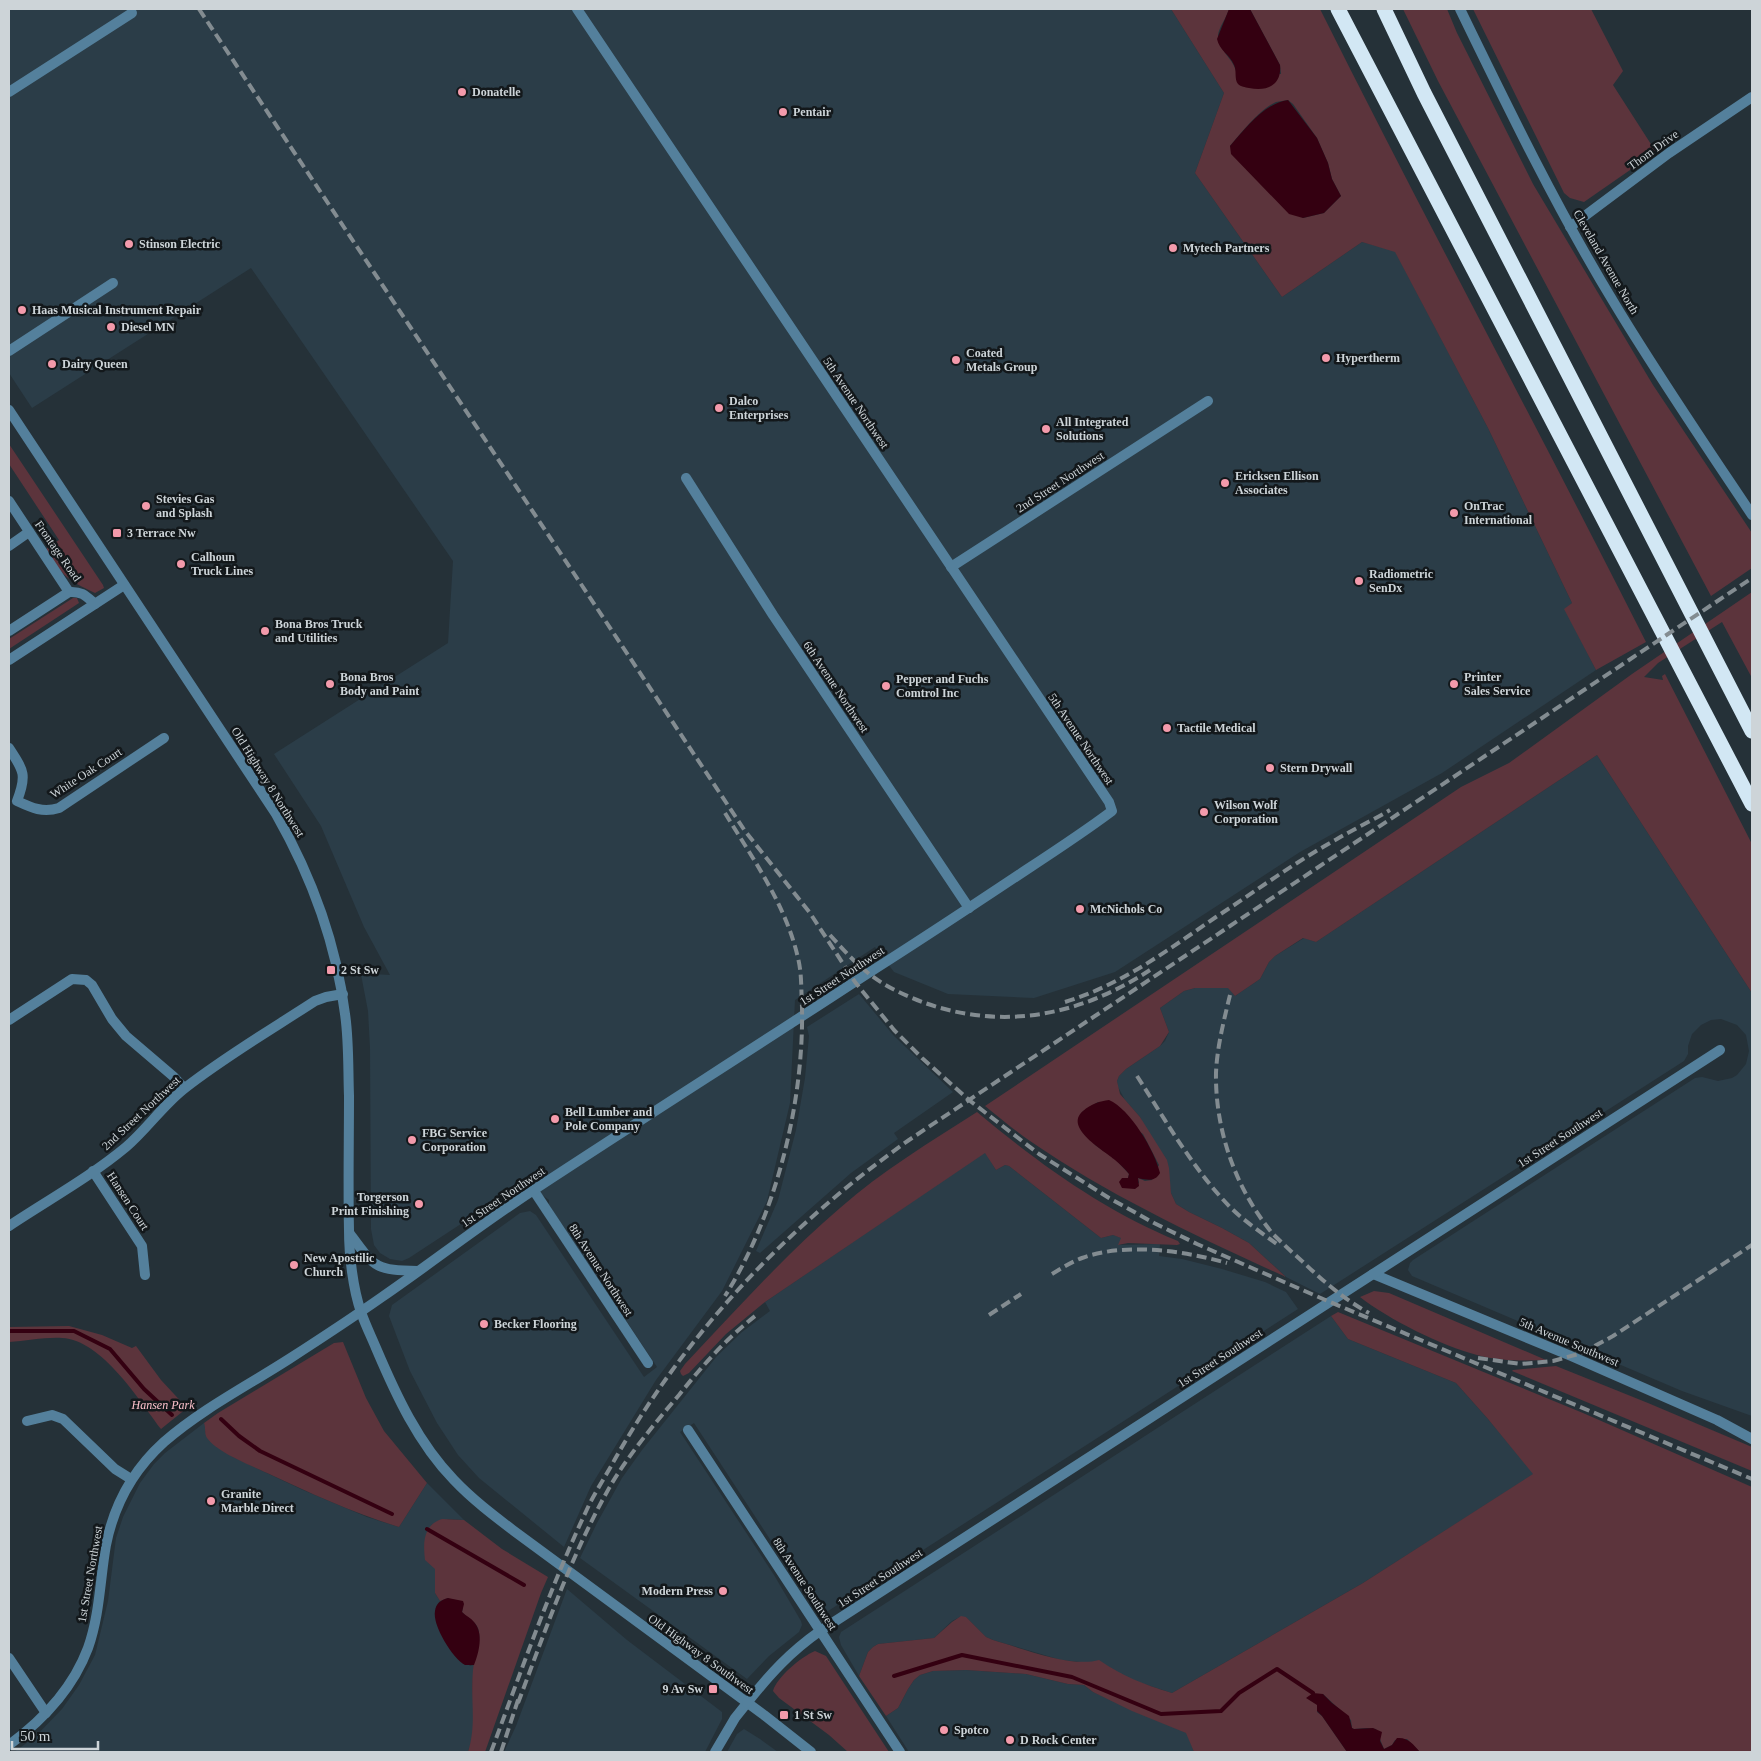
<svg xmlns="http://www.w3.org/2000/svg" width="1761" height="1761" viewBox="0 0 1761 1761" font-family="'Times New Roman',serif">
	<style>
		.built { fill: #2b3d48 }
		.green { fill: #5c343c; fill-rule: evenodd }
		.water { fill: #340011 }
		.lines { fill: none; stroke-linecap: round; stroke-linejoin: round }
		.stream { stroke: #340011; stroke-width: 4 }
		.minor { stroke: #54809c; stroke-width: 10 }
		.tertiary { stroke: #54809c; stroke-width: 10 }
		.motorway { stroke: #d2e7f4; stroke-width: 15 }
		.rail { stroke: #838c91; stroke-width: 4; stroke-dasharray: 10 5; stroke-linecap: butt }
		.poi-dot { fill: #f39aab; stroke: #13181b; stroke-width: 2 }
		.labels { text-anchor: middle; stroke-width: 5; stroke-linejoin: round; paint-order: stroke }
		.poi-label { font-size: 12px; font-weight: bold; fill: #cdd4d8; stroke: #13181b; text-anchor: start }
		.street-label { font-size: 12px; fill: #cdd4d8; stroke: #13181b }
		.park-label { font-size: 12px; font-style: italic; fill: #fcc1cb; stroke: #13181b }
	</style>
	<rect width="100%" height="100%" fill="#253138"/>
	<g class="built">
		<path d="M 9,9 L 1171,9 L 1224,93 L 1195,173 L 1282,297 L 1362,242 L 1395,251 L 1488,428 L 1572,603 L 1565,609 L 1596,670 L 1442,773 L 1300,852 L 1115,972 L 1034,998 L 948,994 L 894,972 L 875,947 L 795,1000 L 790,1103 L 767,1201 L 722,1291 L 656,1380 L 591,1486 L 564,1547 L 479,1478 L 458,1455 L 437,1423 L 410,1371 L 389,1316 L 392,1305 L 520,1213 L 530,1211 L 536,1215 L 644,1377 L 657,1367 L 549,1205 L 549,1200 L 525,1182 L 409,1258 L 402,1261 L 390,1259 L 380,1253 L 374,1245 L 371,1229 L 370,1048 L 368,1011 L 359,964 L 364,971 L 372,974 L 390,975 L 364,927 L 321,826 L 274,754 L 448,643 L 453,561 L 251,268 L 32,408 L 9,373 Z"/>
		<path d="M 1597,755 L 1752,993 L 1752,1416 L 1682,1391 L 1412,1276 L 1408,1270 L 1410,1263 L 1413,1260 L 1695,1078 L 1702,1077 L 1718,1081 L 1732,1078 L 1737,1075 L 1746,1064 L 1749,1051 L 1746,1035 L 1737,1025 L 1721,1019 L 1711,1020 L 1701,1025 L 1692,1034 L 1688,1046 L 1688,1054 L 1684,1061 L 1320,1294 L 1286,1277 L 1249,1243 L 1222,1228 L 1189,1212 L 1176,1204 L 1171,1193 L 1169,1181 L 1140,1117 L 1125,1100 L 1118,1087 L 1117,1081 L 1119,1076 L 1126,1069 L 1160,1046 L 1165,1041 L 1169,1032 L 1160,1008 L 1184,991 L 1195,988 L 1229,988 L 1235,996 L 1260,979 L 1269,962 L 1275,956 L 1304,938 L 1316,942 Z"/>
		<path d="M 859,994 L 894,1036 L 953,1092 L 894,1133 L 898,1139 L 851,1173 L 760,1253 L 756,1251 L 778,1200 L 796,1130 L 805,1078 L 809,1036 L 807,1027 Z"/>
		<path d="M 985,1152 L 996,1170 L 1005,1165 L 1009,1166 L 1101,1238 L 1113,1235 L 1122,1238 L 1119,1245 L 1160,1244 L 1159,1256 L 1182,1259 L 1222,1269 L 1265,1282 L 1286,1292 L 1298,1309 L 825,1613 L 818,1610 L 796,1579 L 694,1423 L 680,1432 L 774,1575 L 801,1621 L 802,1625 L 799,1632 L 769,1656 L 747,1679 L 580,1558 L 597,1523 L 622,1478 L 642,1450 L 717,1356 L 742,1332 L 770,1311 L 765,1302 Z"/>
		<path d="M 1331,1316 L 1348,1339 L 1456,1383 L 1488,1419 L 1534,1474 L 1363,1583 L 1172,1693 L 1141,1683 L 1120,1675 L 1099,1661 L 1090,1663 L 1061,1660 L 993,1640 L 986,1637 L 966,1617 L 960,1617 L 952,1621 L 934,1638 L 878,1644 L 873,1647 L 868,1652 L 859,1676 L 841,1645 L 839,1637 L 841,1632 Z"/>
		<path d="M 204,1423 L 206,1427 L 205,1432 L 215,1445 L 233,1457 L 303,1490 L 367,1517 L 399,1527 L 427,1483 L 464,1520 L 447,1519 L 435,1569 L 435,1593 L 440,1601 L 436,1607 L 436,1622 L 445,1641 L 470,1666 L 474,1665 L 472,1687 L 474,1707 L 473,1736 L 468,1752 L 14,1752 L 35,1737 L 62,1709 L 79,1685 L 95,1655 L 108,1601 L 116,1538 L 123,1517 L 140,1483 L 154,1464 L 165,1453 Z"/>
		<path d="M 567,1589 L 627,1640 L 722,1712 L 722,1719 L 705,1752 L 504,1752 L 516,1726 Z"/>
		<path d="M 966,1670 L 1026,1674 L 1068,1684 L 1084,1685 L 1093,1692 L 1187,1733 L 1194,1752 L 909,1752 L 886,1716 L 898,1708 L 908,1689 L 914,1680 L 920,1675 L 933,1671 Z"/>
		<path d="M 744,1729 L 760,1739 L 778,1752 L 727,1752 L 737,1734 Z"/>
	</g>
	<g class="green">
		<path d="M 1171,9 L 1229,9 C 1227,17 1219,27 1218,35 C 1218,50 1232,57 1236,71 L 1281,74 L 1280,65 L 1250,9 L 1320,9 C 1426,221 1539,430 1646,642 L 1596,670 L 1564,609 L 1572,603 L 1488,428 L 1395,252 L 1362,242 L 1282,297 L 1195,173 L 1224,93 ZM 1288,100 L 1293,104 L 1317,138 L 1328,163 L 1332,179 L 1341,196 L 1324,213 L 1303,218 L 1230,146 C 1240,134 1261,108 1276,102 C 1280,101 1284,101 1288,100 Z"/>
		<path d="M 1403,9 L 1447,9 L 1457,33 L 1533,184 L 1653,385 L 1752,533 L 1752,568 L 1711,596 L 1438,81 Z"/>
		<path d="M 1473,9 L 1591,9 L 1623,71 L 1613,85 L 1656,152 L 1584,202 L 1570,198 L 1564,193 Z"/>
		<path d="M 9,444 L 103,585 L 104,588 L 95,593 C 66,579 63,577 46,549 L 59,540 L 9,464 Z"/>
		<path d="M 1752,592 L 1752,678 L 1722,622 L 1658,663 L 1644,677 L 1663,680 L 1662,676 L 1665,674 L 1752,844 L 1752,993 L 1597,755 L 1316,942 L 1303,938 L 1275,956 L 1269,962 L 1260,979 L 1235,996 L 1228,988 L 1195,988 L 1184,991 L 1160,1008 L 1169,1032 L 1160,1046 L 1126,1069 L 1119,1076 L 1117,1081 L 1120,1094 L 1140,1117 L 1167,1160 L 1169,1168 L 1171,1193 L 1176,1204 L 1189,1212 L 1222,1228 L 1249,1243 L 1286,1277 C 1198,1237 1110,1196 1030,1141 C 1014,1130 1000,1118 985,1106 L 1461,787 L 1509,763 L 1632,674 ZM 1098,1102 L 1143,1134 L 1159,1165 L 1152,1180 L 1145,1181 L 1138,1178 L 1139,1183 L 1125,1188 L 1122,1188 L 1122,1178 L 1128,1178 L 1129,1174 L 1115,1159 L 1095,1145 L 1082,1112 Z"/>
		<path d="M 73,598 L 77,598 L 79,603 L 9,649 L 9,639 Z"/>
		<path d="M 977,1112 C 1038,1163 1104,1211 1178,1241 L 1180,1244 L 1177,1245 L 1128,1243 L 1118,1245 L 1121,1238 L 1113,1235 L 1101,1238 L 1009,1166 L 1005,1165 L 996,1170 L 985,1153 L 765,1302 L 726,1334 L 689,1373 L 683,1376 L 681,1374 L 680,1371 L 685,1364 C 736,1310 784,1256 840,1208 C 882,1171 930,1142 977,1112 Z"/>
		<path d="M 1374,1291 L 1389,1293 L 1546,1360 C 1523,1361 1499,1361 1477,1355 C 1442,1346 1388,1319 1360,1297 Z"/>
		<path d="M 1338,1312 L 1583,1413 L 1752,1487 L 1752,1752 L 1420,1752 L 1407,1739 L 1395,1740 L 1392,1745 L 1384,1749 L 1376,1729 L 1367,1728 L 1354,1729 L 1352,1728 L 1351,1720 L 1323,1694 L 1318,1705 L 1317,1712 L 1322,1716 L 1347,1752 L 1194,1752 L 1186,1733 L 1132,1711 L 1093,1692 L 1084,1685 L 1068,1684 L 1026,1674 L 966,1670 L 933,1671 L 920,1675 L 914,1680 L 908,1689 L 898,1708 L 886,1716 L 859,1676 L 868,1652 L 873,1647 L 878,1644 L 934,1638 L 952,1622 L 961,1616 L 966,1617 L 986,1637 L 993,1640 C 1021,1648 1072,1668 1099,1660 C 1124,1677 1143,1684 1172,1693 L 1363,1583 L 1533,1474 L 1488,1419 L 1456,1383 L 1348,1339 L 1331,1316 Z"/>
		<path d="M 69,1326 L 102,1335 L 132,1348 L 136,1346 L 161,1380 L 187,1408 L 161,1429 C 139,1400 102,1340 62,1338 C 45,1337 26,1341 9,1342 L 9,1327 Z"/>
		<path d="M 343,1342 L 366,1398 L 384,1431 L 427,1483 L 399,1527 C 353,1513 310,1493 267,1473 C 250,1465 218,1453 207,1438 C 204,1433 206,1428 204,1423 L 218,1413 L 334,1343 Z"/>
		<path d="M 1556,1366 L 1648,1403 L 1752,1447 L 1752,1471 L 1512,1371 L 1513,1370 Z"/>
		<path d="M 442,1519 L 464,1520 L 502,1549 L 548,1577 L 541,1593 L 485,1752 L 468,1752 C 477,1723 470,1700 473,1670 C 474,1658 481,1645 479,1632 C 478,1622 468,1619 462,1612 L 463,1607 L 448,1598 L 440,1601 L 435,1593 L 435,1569 L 425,1560 C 423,1543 423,1525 442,1519 Z"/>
		<path d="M 815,1651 L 826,1656 L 889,1752 L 848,1752 L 829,1735 L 779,1698 L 773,1691 C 777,1677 801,1657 815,1651 Z"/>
	</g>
	<g class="water">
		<path d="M 1229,9 L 1250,9 L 1280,65 C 1282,85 1267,92 1249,88 C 1245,87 1241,87 1238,84 C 1234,79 1237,71 1234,65 C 1230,55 1219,50 1217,39 Z"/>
		<path d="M 1288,100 L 1317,138 L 1328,163 L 1332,179 L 1341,196 L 1324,213 L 1303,218 L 1289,214 L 1231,154 L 1230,146 C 1246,128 1263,104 1288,100 Z"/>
		<path d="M 1109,1100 C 1130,1109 1155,1151 1160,1173 C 1155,1182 1147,1180 1138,1178 L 1139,1186 L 1135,1189 L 1122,1188 L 1119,1182 L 1122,1178 L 1128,1178 L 1129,1174 C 1125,1169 1120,1164 1115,1160 C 1105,1151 1063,1128 1083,1111 C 1091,1104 1100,1101 1109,1100 Z"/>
		<path d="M 448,1598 L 463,1601 L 464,1604 L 462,1612 C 466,1616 471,1618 474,1622 C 484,1633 479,1653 474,1665 L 465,1665 C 453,1659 432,1625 435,1611 C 436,1603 441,1600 448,1598 Z"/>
		<path d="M 1313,1693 L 1323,1694 L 1332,1703 L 1349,1716 L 1352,1728 L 1354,1729 L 1373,1728 L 1382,1732 L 1380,1741 L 1384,1749 L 1392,1745 L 1397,1738 C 1408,1737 1413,1744 1420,1752 L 1347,1752 L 1322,1716 L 1317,1711 L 1317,1705 L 1306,1698 Z"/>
	</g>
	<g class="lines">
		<g class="stream">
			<path d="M 9,1331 L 74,1331 L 110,1349 L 144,1389 L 172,1415"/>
			<path d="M 221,1419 L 239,1436 L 260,1451 L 392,1514"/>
			<path d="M 427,1529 L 524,1585"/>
			<path d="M 894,1676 L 962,1655 L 1072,1677 L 1161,1714 L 1221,1711 L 1239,1693 L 1277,1669 L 1313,1693"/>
		</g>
		<g class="minor">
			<path d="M 9,92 L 132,13"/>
			<path d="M 1570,227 L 1669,153 L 1752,97"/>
			<path d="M 9,351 L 113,283"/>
			<path d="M 686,478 L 773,615 L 969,908"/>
			<path d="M 9,501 L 69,592"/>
			<path d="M 9,546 L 29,532"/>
			<path d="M 951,567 L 1208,401"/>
			<path d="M 9,631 L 69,592 C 82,591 86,596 95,604"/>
			<path d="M 9,660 L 124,585"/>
			<path d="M 9,748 C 24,771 27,775 17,801 C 32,808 43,813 59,808 L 164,738"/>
			<path d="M 9,1020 L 72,979 L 86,980 L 92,985 L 112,1019 L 126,1036 L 174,1077 L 184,1088"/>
			<path d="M 93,1171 L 142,1246 L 145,1275"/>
			<path d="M 534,1191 L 648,1363"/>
			<path d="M 9,1226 C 48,1200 90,1177 126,1147 C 147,1129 163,1105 185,1088 C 226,1056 272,1029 315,1001 L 326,997 L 343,994"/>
			<path d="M 27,1421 L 52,1415 L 63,1419 L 115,1469 L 131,1479"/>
			<path d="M 688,1430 L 900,1752"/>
			<path d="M 9,1658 L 46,1713"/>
			<path d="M 715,1752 L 735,1718 L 747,1703"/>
		</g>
		<g class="tertiary">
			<path d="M 1460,9 C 1509,110 1558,211 1616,306 C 1659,377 1706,446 1752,515"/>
			<path d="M 9,410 L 276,814 C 312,877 336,942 345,1014 C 349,1041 348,1069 349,1096 C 349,1141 348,1186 349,1230 C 349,1255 353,1289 361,1312 C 365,1324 371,1336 376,1348 C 396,1395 418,1443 454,1480 C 472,1499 493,1515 514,1531 L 764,1715 L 811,1752"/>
			<path d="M 350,1234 C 375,1268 375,1270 418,1271"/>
			<path d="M 1373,1274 L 1571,1356 L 1717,1420 L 1752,1439"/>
			<path d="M 747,1703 C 770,1674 790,1652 820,1631 L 1720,1050"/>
			<path d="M 9,1745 C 43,1720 73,1688 88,1648 C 100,1614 100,1579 106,1545 C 114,1505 134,1469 164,1442 C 202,1409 247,1386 289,1359 C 320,1339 352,1318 382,1297 C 427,1266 471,1232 517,1201 C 629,1127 743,1055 856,981 C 913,945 969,908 1026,870 C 1055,851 1084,832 1112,811 L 1109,802 L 577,9"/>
		</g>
		<g class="motorway">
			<path d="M 1338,9 L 1752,804"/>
			<path d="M 1384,9 L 1424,93 L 1752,731"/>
		</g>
		<g class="rail">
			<path d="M 199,9 L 745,831 L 810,913 L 855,982 L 894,1030 L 922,1058 L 969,1100 L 1039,1154 L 1109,1198 L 1154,1223 L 1197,1244 L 1330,1302 L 1752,1479"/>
			<path d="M 725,813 C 753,859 786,905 798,958 C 802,974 801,990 802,1007 C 804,1103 776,1215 725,1296"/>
			<path d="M 830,935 C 842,948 854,962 868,973 C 884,986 906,996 925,1003 C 1005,1031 1081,1015 1150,970"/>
			<path d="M 1230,995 C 1224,1020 1217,1047 1216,1073 C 1215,1130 1236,1190 1273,1234 C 1283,1244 1293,1253 1303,1262 C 1323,1281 1345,1300 1369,1313"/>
			<path d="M 1065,1002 C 1121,985 1168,950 1216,917 C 1256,891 1295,862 1337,839 C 1354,829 1373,820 1390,810"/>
			<path d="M 1137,1076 C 1166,1121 1193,1169 1230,1207 C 1244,1221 1262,1233 1278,1245"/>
			<path d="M 1052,1274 C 1062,1268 1071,1262 1082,1258 C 1125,1242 1185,1251 1227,1263"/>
			<path d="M 989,1315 L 1021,1294"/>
			<path d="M 1478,1358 L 1521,1364 L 1553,1361 L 1582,1353 L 1613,1336 L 1752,1245"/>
			<path d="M 518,1703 C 546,1629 572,1552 612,1483 C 631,1452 655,1423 679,1395 C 702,1366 726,1339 755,1316"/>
			<path d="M 491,1752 C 522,1669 551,1585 589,1505 C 597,1489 607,1474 615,1459 C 688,1330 789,1225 909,1140 L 1752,578"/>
			<path d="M 501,1752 L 519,1697"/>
		</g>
	</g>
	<g class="poi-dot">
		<circle cx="462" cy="92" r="5"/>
		<circle cx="783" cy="112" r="5"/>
		<circle cx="129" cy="244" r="5"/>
		<circle cx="1173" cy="248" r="5"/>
		<circle cx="22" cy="310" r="5"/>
		<circle cx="111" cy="327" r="5"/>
		<circle cx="1326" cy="358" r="5"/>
		<circle cx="956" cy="360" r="5"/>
		<circle cx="52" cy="364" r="5"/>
		<circle cx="719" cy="408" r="5"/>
		<circle cx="1046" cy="429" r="5"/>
		<circle cx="1225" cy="483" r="5"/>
		<circle cx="146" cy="506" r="5"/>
		<circle cx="1454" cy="513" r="5"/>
		<rect x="112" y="528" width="10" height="10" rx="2.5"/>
		<circle cx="181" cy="564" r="5"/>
		<circle cx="1359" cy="581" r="5"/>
		<circle cx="265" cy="631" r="5"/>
		<circle cx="330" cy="684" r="5"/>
		<circle cx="1454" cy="684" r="5"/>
		<circle cx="886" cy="686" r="5"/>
		<circle cx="1167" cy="728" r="5"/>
		<circle cx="1270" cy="768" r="5"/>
		<circle cx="1204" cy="812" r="5"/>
		<circle cx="1080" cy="909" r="5"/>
		<rect x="326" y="965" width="10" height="10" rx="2.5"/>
		<circle cx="555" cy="1119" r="5"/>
		<circle cx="412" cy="1140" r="5"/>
		<circle cx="419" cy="1204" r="5"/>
		<circle cx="294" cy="1265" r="5"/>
		<circle cx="484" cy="1324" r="5"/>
		<circle cx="211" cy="1501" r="5"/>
		<circle cx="723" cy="1591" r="5"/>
		<rect x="708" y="1684" width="10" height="10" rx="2.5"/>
		<rect x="779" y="1710" width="10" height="10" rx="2.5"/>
		<circle cx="944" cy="1730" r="5"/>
		<circle cx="1010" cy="1740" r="5"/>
	</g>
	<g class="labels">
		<g class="poi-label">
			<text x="472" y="96">Donatelle</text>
			<text x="793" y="116">Pentair</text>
			<text x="139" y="248">Stinson Electric</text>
			<text x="1183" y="252">Mytech Partners</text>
			<text x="32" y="314">Haas Musical Instrument Repair</text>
			<text x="121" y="331">Diesel MN</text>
			<text x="966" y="357">Coated<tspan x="966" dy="14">Metals Group</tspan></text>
			<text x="1336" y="362">Hypertherm</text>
			<text x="62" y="368">Dairy Queen</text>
			<text x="729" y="405">Dalco<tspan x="729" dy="14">Enterprises</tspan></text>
			<text x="1056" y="426">All Integrated<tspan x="1056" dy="14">Solutions</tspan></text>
			<text x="1235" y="480">Ericksen Ellison<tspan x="1235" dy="14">Associates</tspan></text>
			<text x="156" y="503">Stevies Gas<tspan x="156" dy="14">and Splash</tspan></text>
			<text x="1464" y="510">OnTrac<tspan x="1464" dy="14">International</tspan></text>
			<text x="127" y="537">3 Terrace Nw</text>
			<text x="191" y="561">Calhoun<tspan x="191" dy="14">Truck Lines</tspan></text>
			<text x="1369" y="578">Radiometric<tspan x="1369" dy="14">SenDx</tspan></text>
			<text x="275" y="628">Bona Bros Truck<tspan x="275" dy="14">and Utilities</tspan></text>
			<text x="340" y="681">Bona Bros<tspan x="340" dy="14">Body and Paint</tspan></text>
			<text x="1464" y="681">Printer<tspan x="1464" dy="14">Sales Service</tspan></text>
			<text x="896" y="683">Pepper and Fuchs<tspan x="896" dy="14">Comtrol Inc</tspan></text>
			<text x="1177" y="732">Tactile Medical</text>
			<text x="1280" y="772">Stern Drywall</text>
			<text x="1214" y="809">Wilson Wolf<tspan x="1214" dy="14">Corporation</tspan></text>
			<text x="1090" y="913">McNichols Co</text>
			<text x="341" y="974">2 St Sw</text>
			<text x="565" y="1116">Bell Lumber and<tspan x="565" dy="14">Pole Company</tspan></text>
			<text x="422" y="1137">FBG Service<tspan x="422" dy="14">Corporation</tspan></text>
			<text x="409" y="1201" text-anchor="end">Torgerson<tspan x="409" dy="14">Print Finishing</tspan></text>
			<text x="304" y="1262">New Apostilic<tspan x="304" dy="14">Church</tspan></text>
			<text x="494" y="1328">Becker Flooring</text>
			<text x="221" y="1498">Granite<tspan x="221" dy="14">Marble Direct</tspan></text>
			<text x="713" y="1595" text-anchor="end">Modern Press</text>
			<text x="703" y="1693" text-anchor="end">9 Av Sw</text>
			<text x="794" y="1719">1 St Sw</text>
			<text x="954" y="1734">Spotco</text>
			<text x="1020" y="1744">D Rock Center</text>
		</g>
		<g class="street-label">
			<text transform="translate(1653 150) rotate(-36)" y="4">Thom Drive</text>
			<text transform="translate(1606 262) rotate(60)" y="4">Cleveland Avenue North</text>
			<text transform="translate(856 403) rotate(56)" y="4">5th Avenue Northwest</text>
			<text transform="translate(1060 482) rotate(-33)" y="4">2nd Street Northwest</text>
			<text transform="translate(58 551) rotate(55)" y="4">Frontage Road</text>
			<text transform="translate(836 687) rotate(56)" y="4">6th Avenue Northwest</text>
			<text transform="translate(1081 739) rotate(56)" y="4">5th Avenue Northwest</text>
			<text transform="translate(86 773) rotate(-33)" y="4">White Oak Court</text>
			<text transform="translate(268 782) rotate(58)" y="4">Old Highway 8 Northwest</text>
			<text transform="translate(842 976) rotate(-33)" y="4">1st Street Northwest</text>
			<text transform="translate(141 1113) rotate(-43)" y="4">2nd Street Northwest</text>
			<text transform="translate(1560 1138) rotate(-33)" y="4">1st Street Southwest</text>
			<text transform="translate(503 1197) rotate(-34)" y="4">1st Street Northwest</text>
			<text transform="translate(128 1201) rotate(57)" y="4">Hansen Court</text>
			<text transform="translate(601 1270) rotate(57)" y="4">8th Avenue Northwest</text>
			<text transform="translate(1569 1342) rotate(23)" y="4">5th Avenue Southwest</text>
			<text transform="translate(1220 1358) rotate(-33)" y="4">1st Street Southwest</text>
			<text transform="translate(90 1574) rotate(-80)" y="4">1st Street Northwest</text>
			<text transform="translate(880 1578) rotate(-33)" y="4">1st Street Southwest</text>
			<text transform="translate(805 1584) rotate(57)" y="4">8th Avenue Southwest</text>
			<text transform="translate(701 1654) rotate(36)" y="4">Old Highway 8 Southwest</text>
		</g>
		<g class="park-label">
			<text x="163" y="1409">Hansen Park</text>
		</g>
	</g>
	<rect width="1761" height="1761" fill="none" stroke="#cdd4d8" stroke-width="20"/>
	<path d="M12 1741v8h86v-8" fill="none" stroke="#cdd4d8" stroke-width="2.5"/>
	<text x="20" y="1741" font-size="15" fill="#cdd4d8" stroke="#13181b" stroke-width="4" paint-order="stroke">50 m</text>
</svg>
